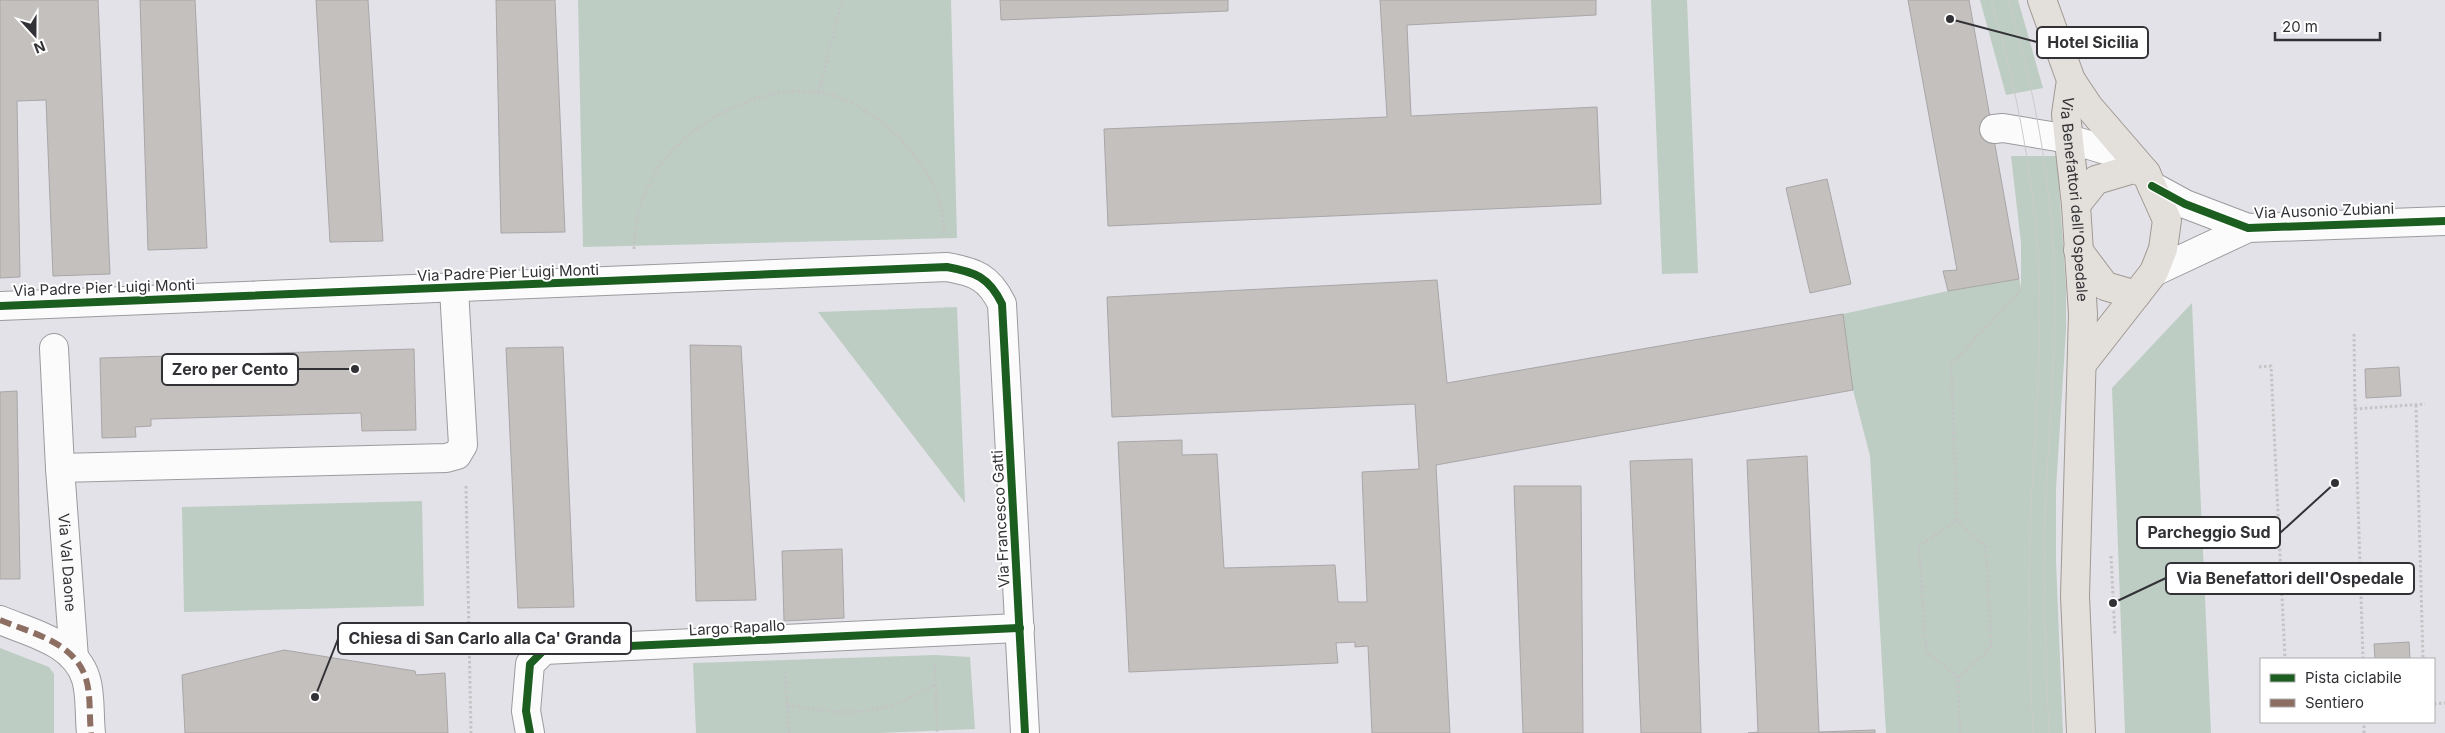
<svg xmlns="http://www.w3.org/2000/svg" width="2445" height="733" viewBox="0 0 2445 733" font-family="Inter,sans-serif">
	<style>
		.green { fill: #bdcdc3 }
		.building { fill: #c4c0bd; stroke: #a8a6a8 }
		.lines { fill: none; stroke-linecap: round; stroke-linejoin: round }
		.minor-casing { stroke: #9b9a9e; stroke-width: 30 }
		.major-casing { stroke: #a19993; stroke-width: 30 }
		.path { stroke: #c4c4c6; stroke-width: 3; stroke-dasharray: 2.5 2.5; stroke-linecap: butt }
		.minor { stroke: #fbfbfc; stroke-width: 28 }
		.major { stroke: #e3dfda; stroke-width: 28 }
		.tram { stroke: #cbcbcc; stroke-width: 1 }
		.quiet { stroke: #8d6e63; stroke-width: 6; stroke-dasharray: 12 6; stroke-linecap: butt }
		.cycleway-casing { stroke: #fff; stroke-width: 11 }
		.cycleway { stroke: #1b5e20; stroke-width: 8 }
		.labels { text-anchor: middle; stroke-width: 4; stroke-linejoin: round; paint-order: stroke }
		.street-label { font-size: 15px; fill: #323236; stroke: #fff }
		.leader { fill: none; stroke: #323236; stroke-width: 2 }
		.callout-dot { fill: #323236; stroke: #fff; stroke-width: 2 }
		.callout { fill: #fff; stroke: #323236; stroke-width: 2 }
		.callout-label { font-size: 16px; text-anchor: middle; font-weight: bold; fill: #323236 }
	</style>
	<rect width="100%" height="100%" fill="#e3e2e8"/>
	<g class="green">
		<path d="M 578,0 L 951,0 L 957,238 L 583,247 Z"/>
		<path d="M 1651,0 L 1687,0 L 1698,273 L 1662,274 Z"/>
		<path d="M 1980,0 L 2018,0 L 2043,88 L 2006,95 Z"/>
		<path d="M 2011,156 L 2057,156 L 2066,288 L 2066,330 L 2056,489 L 2056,561 L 2063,733 L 1886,733 L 1870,456 L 1853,390 L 1843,314 L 1948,291 L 2019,279 L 2021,287 L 2021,243 Z"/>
		<path d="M 2192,303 L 2211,733 L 2125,733 L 2112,388 Z"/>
		<path d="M 957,307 L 965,503 L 818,312 Z"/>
		<path d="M 422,501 L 424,606 L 184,612 L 182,507 Z"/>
		<path d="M 0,648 L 49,667 L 54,674 L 54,733 L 0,733 Z"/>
		<path d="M 935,655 L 970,657 L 975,729 L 879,733 L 696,733 L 693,663 Z"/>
	</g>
	<g class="building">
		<path d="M 0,0 L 98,0 L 110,274 L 53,276 L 46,100 L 17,101 L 20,277 L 0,278 Z"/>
		<path d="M 140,0 L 195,0 L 207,248 L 148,250 Z"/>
		<path d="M 316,0 L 368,0 L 383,241 L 330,242 Z"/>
		<path d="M 496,0 L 555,0 L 565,232 L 501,233 Z"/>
		<path d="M 1000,0 L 1228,0 L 1228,11 L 1001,20 Z"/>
		<path d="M 1380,0 L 1596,0 L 1596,15 L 1407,25 L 1411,116 L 1597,107 L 1601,204 L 1108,226 L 1104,129 L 1387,117 Z"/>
		<path d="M 1908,0 L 1969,0 L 2019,279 L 1948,291 L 1943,271 L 1957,270 Z"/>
		<path d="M 1827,179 L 1851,284 L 1810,293 L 1786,188 Z"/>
		<path d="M 1437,280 L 1447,383 L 1843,314 L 1853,390 L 1436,465 L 1450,733 L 1372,733 L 1368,646 L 1355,647 L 1355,642 L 1336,643 L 1338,663 L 1129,672 L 1118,442 L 1182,440 L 1182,455 L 1217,454 L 1224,568 L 1335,565 L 1338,602 L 1367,602 L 1362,472 L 1419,469 L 1415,404 L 1112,417 L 1107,297 Z"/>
		<path d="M 690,345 L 741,346 L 756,600 L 696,601 Z"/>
		<path d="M 563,347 L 574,607 L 518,608 L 506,348 Z"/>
		<path d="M 414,349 L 416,430 L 362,431 L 361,413 L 151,419 L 151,426 L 135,427 L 136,437 L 102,438 L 100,358 Z"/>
		<path d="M 2399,367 L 2401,396 L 2366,398 L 2365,369 Z"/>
		<path d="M 17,391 L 20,579 L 0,579 L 0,392 Z"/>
		<path d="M 1807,456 L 1819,732 L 1875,730 L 1875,733 L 1748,733 L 1758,732 L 1747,460 Z"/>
		<path d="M 1692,459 L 1701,733 L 1641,733 L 1630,461 Z"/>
		<path d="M 1514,486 L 1581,486 L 1583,733 L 1523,733 Z"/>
		<path d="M 842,549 L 844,618 L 784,621 L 782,551 Z"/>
		<path d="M 2409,642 L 2410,659 L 2375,659 L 2374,644 Z"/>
		<path d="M 284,650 L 415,671 L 416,675 L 445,673 L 448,733 L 185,733 L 182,675 Z"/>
	</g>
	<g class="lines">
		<defs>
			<g id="minor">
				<path d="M 1994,129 L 2003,128 L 2069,139 L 2109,151 L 2133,169"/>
				<path d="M 2152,186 L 2185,204 L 2248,228 L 2445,221"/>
				<path d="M 2154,272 L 2248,228"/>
				<path d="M 0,306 L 947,267 C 975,272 989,277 1002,304 L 1025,733"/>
				<path id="s1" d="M 54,348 L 60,468 L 74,658"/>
				<path d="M 60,468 L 446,458 L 457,455 L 463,445 L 454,289"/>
				<path d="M 0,620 C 31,633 75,642 86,679 C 91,695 89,716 91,733"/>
				<path d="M 530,733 L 526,711 L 530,664 L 544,650 L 1020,628"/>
			</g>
			<g id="major">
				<path id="s2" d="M 2042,0 L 2071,80 L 2066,114 L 2076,205 L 2083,314 L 2075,596 L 2081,733"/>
				<path d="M 2071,80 L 2089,107 L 2146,173 L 2167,220 L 2163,249 L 2154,272 L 2082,364"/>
				<path d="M 2076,205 L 2096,180 L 2133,169 L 2146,173"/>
				<path d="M 2078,250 L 2105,286 L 2136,295"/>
			</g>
		</defs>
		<use href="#minor" class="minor-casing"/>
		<use href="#major" class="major-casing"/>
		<g class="path">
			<path d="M 819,92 L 842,0"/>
			<path d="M 634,249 C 634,222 642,192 657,170 C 688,121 760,85 817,92 C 867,98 920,149 937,194 C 942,206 943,222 945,235"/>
			<path d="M 2354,334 L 2355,409"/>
			<path d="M 2259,367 L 2271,366 L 2285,659"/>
			<path d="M 2416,405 L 2423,659"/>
			<path d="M 466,486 L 471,733"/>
			<path d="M 1957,520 L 1919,546 L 1926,651 L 1958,678"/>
			<path d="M 2111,556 L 2115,636"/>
			<path d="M 2363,659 L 2355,409 L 2425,404"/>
			<path d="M 935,664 L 937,733"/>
			<path d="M 785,671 L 789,733"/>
			<path d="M 2434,704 L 2445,703"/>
			<path d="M 787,705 C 848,716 881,717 936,684"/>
			<path d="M 1960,733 L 1958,678 L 1991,647 L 1986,548 L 1957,520 L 1951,364 L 2022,289"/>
			<path d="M 2364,733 L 2364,722"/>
		</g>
		<use href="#minor" class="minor"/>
		<use href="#major" class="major"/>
		<g class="tram">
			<path d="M 1991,0 C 2017,88 2034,179 2039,271 C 2043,358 2033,446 2030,532 C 2028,599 2030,666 2033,733"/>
			<path d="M 2008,0 C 2037,97 2055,200 2055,302 C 2055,375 2047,448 2045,521 C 2043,592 2046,662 2049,733"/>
		</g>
		<path class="quiet" d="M 0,620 C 31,633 75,642 86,679 C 91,695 89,716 91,733"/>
		<defs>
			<g id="cycleway">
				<path d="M 2152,186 L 2185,204 L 2248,228 L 2445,221"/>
				<path d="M 0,306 L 947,267 C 975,272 989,277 1002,304 L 1025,733"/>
				<path d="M 530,733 L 526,711 L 530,664 L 544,650 L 1020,628"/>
			</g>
		</defs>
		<use href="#cycleway" class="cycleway-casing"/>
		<use href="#cycleway" class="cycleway"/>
	</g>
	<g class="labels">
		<g class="street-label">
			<text dy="5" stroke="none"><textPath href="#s2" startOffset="205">Via Benefattori dell'Ospedale</textPath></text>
			<text transform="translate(2324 211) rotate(-2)" y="5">Via Ausonio Zubiani</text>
			<text transform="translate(508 273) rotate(-2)" y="5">Via Padre Pier Luigi Monti</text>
			<text transform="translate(104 288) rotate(-2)" y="5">Via Padre Pier Luigi Monti</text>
			<text transform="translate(1001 519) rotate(-93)" y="5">Via Francesco Gatti</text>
			<text dy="5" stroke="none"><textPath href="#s1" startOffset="215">Via Val Daone</textPath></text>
			<text transform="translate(737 628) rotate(-3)" y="5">Largo Rapallo</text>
		</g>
	</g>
	<path class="leader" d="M1950 19L2037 42M355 369L298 369M2335 483L2280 533M2113 603L2166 578M315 697L338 639"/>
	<g class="callout-dot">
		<circle cx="1950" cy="19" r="5"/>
		<circle cx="355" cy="369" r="5"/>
		<circle cx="2335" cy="483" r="5"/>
		<circle cx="2113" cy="603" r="5"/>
		<circle cx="315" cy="697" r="5"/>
	</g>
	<g class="callout">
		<rect x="2037" y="27" width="111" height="31" rx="5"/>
		<rect x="162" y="354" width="136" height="31" rx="5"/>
		<rect x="2137" y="517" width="143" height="31" rx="5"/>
		<rect x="2166" y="563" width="248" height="31" rx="5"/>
		<rect x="338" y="623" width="293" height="31" rx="5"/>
	</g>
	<g class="callout-label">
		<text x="2093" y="48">Hotel Sicilia</text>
		<text x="230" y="375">Zero per Cento</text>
		<text x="2209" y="538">Parcheggio Sud</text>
		<text x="2290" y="584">Via Benefattori dell'Ospedale</text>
		<text x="485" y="644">Chiesa di San Carlo alla Ca' Granda</text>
	</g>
	<rect x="2260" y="658" width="175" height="65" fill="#ffffff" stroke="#adadaf"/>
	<rect x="2270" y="674" width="25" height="8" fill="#1b5e20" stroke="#adadaf"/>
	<text x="2305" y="683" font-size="15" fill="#323236">Pista ciclabile</text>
	<rect x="2270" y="699" width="25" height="8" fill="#8d6e63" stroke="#adadaf"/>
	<text x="2305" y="708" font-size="15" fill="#323236">Sentiero</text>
	<g transform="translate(35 35) rotate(159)" stroke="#ffffff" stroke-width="4" paint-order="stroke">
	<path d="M0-4L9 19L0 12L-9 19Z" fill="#323236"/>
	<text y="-8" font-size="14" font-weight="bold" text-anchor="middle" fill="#323236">N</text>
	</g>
	<path d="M2275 32v8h105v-8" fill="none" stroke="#323236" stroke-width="2.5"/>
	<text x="2282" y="32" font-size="15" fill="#323236" stroke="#ffffff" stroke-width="4" paint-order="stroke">20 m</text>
</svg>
